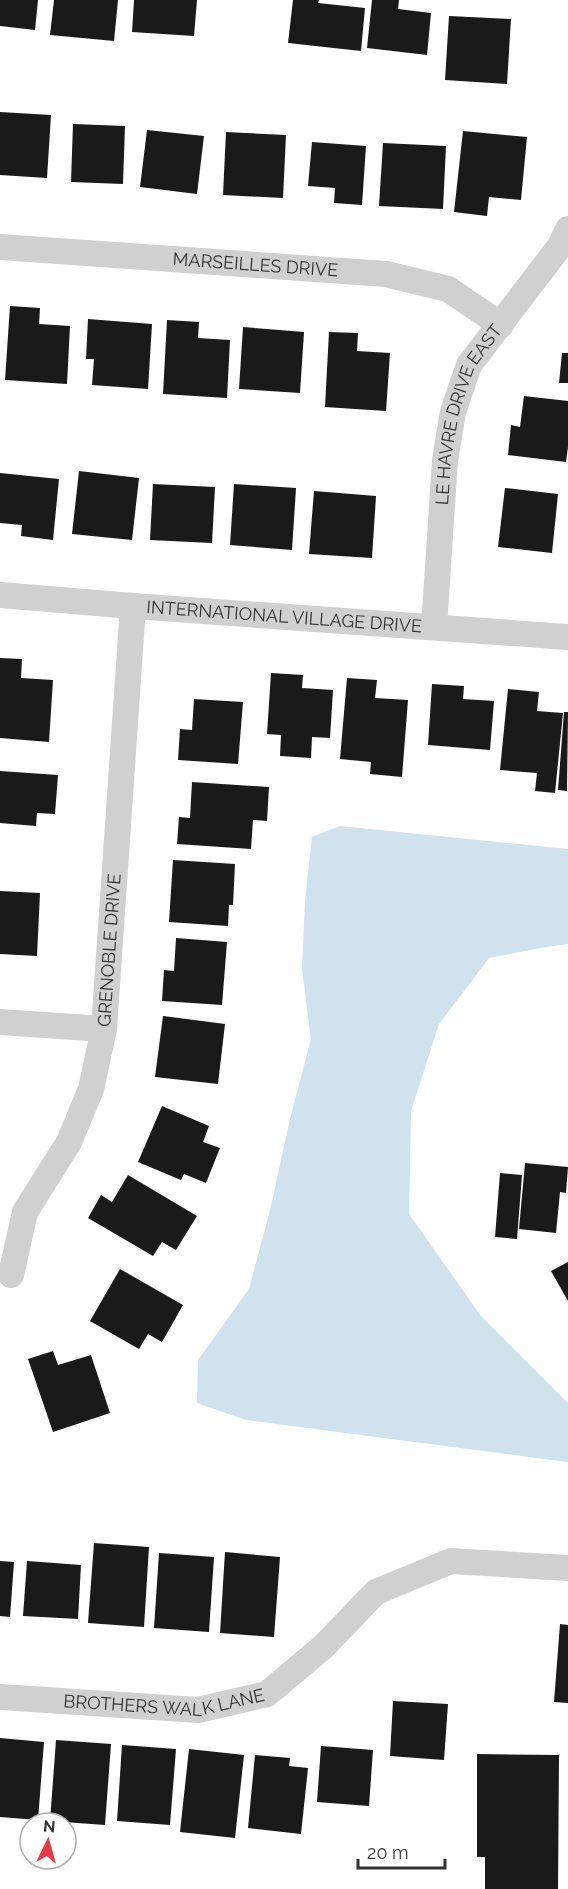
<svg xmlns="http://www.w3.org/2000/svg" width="568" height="1889" viewBox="0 0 568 1889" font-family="Raleway,sans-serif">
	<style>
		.water { fill: #cfe2ee }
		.building { fill: #1a1a1a }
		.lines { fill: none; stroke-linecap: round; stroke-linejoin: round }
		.minor { stroke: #d0d0d0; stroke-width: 26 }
		.labels { text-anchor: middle; stroke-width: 6; stroke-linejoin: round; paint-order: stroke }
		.street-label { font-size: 18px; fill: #333; stroke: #fff }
	</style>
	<rect width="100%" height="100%" fill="#fff"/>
	<path class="water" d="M 340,826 L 568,849 L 568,944 L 546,947 L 489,958 L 439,1024 L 411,1111 L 409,1214 L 481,1316 L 568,1403 L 568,1462 L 246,1420 L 197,1403 L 198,1360 L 249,1289 L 271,1206 L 290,1119 L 311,1039 L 302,968 L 305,901 L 312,837 Z"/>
	<g class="building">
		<path d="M 0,0 L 38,0 L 35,30 L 0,26 Z"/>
		<path d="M 54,0 L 118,0 L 114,41 L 50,35 Z"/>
		<path d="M 134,0 L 197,0 L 194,36 L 132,32 Z"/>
		<path d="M 293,0 L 319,0 L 318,3 L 365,8 L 361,51 L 288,43 Z"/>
		<path d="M 372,0 L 399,0 L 398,9 L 431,13 L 427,55 L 367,48 Z"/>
		<path d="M 449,16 L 511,19 L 507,84 L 445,80 Z"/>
		<path d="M 0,112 L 51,115 L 47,178 L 0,175 Z"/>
		<path d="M 73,124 L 125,126 L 123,184 L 71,182 Z"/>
		<path d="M 147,130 L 204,136 L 197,194 L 140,187 Z"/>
		<path d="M 463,131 L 527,137 L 521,200 L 489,197 L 487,216 L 454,212 Z"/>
		<path d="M 226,132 L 286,135 L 283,198 L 223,195 Z"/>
		<path d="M 312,142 L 366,146 L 362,205 L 334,203 L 335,188 L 308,186 Z"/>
		<path d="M 383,143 L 446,146 L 443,209 L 379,206 Z"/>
		<path d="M 10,306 L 40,308 L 39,324 L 70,326 L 67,384 L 5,380 Z"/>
		<path d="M 88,319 L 152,324 L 148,389 L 92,385 L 94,359 L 86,359 Z"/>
		<path d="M 167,320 L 199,322 L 198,338 L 230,340 L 227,398 L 163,394 Z"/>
		<path d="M 243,327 L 304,332 L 300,393 L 239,389 Z"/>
		<path d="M 329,332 L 358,333 L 357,351 L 390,353 L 386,411 L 325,407 Z"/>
		<path d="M 562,353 L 568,353 L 568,383 L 559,383 Z"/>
		<path d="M 524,396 L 568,401 L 568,447 L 566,462 L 508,455 L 511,425 L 520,427 Z"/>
		<path d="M 79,471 L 139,478 L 132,540 L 72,534 Z"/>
		<path d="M 0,473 L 59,479 L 53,540 L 21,536 L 22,525 L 0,523 Z"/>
		<path d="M 153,484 L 215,487 L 212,543 L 150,540 Z"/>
		<path d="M 234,484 L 296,488 L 292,550 L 230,545 Z"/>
		<path d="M 505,488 L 558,494 L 552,553 L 498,547 Z"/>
		<path d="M 314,491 L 376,496 L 372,558 L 309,554 Z"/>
		<path d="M 0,658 L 22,659 L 21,678 L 53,680 L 49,742 L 0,738 Z"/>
		<path d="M 271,673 L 303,675 L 302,688 L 333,690 L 330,738 L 312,737 L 311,758 L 280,756 L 281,735 L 267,734 Z"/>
		<path d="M 347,678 L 377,680 L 375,698 L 408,700 L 402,777 L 370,774 L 371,762 L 340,759 Z"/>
		<path d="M 432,684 L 464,686 L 463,699 L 494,701 L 490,750 L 428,745 Z"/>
		<path d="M 508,689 L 539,692 L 537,711 L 563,713 L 555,793 L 535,791 L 537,773 L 500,770 Z"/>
		<path d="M 194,699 L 243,702 L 238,764 L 178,760 L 180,729 L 192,730 Z"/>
		<path d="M 564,712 L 568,712 L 567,791 L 558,790 Z"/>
		<path d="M 0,771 L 58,775 L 55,814 L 37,813 L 36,826 L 0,823 Z"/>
		<path d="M 192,782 L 269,787 L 267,821 L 253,820 L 251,849 L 177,844 L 179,817 L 190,818 Z"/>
		<path d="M 173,860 L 235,864 L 233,905 L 229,905 L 228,926 L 169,922 Z"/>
		<path d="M 0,891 L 40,893 L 37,956 L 0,954 Z"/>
		<path d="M 176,938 L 227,942 L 222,1005 L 162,1001 L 164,970 L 174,971 Z"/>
		<path d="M 163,1016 L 225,1024 L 218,1084 L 155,1077 Z"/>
		<path d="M 162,1106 L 209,1126 L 203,1142 L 220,1148 L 206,1183 L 184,1174 L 181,1180 L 138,1162 Z"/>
		<path d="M 525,1163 L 568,1167 L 566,1193 L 560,1192 L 556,1233 L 519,1229 Z"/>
		<path d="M 500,1173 L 522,1175 L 517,1239 L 495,1237 Z"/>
		<path d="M 128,1175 L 197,1216 L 176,1250 L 162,1242 L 153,1256 L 88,1218 L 101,1195 L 112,1202 Z"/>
		<path d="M 568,1262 L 568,1301 L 551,1271 Z"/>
		<path d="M 120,1269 L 183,1305 L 162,1342 L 148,1334 L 139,1349 L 90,1321 Z"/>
		<path d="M 53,1351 L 58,1365 L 91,1355 L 110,1413 L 53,1432 L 28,1359 Z"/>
		<path d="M 94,1543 L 149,1547 L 144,1627 L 88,1623 Z"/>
		<path d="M 225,1552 L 280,1557 L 274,1637 L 220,1633 Z"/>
		<path d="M 159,1553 L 214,1557 L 209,1632 L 154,1628 Z"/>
		<path d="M 0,1561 L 14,1562 L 10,1617 L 0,1616 Z"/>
		<path d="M 27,1561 L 81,1565 L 78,1619 L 23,1616 Z"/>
		<path d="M 560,1624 L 568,1625 L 568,1703 L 554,1702 Z"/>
		<path d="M 393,1701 L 448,1704 L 444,1760 L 390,1756 Z"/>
		<path d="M 0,1738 L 44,1742 L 38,1820 L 0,1817 Z"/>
		<path d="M 56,1740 L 111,1744 L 105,1825 L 50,1821 Z"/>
		<path d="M 122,1745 L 176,1749 L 170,1825 L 117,1821 Z"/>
		<path d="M 321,1746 L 373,1750 L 369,1806 L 317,1802 Z"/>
		<path d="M 189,1749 L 244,1755 L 235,1838 L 180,1832 Z"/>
		<path d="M 477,1754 L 559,1755 L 558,1889 L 485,1889 L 485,1857 L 477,1857 Z"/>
		<path d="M 255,1755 L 290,1758 L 289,1766 L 308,1768 L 301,1834 L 248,1828 Z"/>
	</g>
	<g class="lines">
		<g class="minor">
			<path id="s1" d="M 0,247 L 386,274 L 448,289 L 501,325"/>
			<path id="s2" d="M 0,595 L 133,606 L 568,637"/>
			<path id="s3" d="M 434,627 L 445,460 L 453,412 L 469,365 L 560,246 L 568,229"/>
			<path d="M 0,1022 L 104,1029"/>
			<path id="s4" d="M 11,1275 L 25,1212 L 69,1142 L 91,1089 L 104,1029 L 133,606"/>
			<path id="s5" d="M 0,1697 L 198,1710 L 267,1694 L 323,1647 L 376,1592 L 451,1561 L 568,1568"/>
		</g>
	</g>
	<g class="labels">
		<g class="street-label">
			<text dy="6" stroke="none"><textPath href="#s1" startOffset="256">MARSEILLES DRIVE</textPath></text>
			<text dy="6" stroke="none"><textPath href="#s3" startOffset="218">LE HAVRE DRIVE EAST</textPath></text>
			<text dy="6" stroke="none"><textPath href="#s2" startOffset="285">INTERNATIONAL VILLAGE DRIVE</textPath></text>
			<text dy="6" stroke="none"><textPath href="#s4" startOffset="345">GRENOBLE DRIVE</textPath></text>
			<text dy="6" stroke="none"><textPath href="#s5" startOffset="165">BROTHERS WALK LANE</textPath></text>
		</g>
	</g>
	<g transform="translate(48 1841) rotate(5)"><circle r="28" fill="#ffffff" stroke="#adadad" stroke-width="1.5"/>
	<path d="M0-4.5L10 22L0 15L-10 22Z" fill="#e63946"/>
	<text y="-9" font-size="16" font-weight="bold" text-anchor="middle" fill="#333333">N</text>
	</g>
	<path d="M358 1859v9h87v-9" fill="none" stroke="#333333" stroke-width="3"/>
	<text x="367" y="1859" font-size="18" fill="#333333" stroke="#ffffff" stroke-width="4.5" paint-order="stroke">20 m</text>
</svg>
